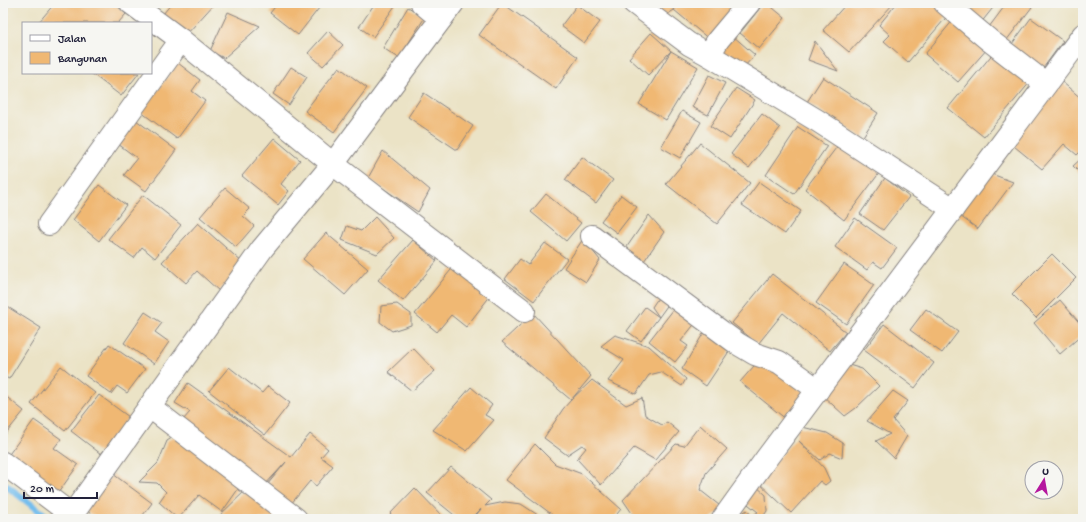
<svg xmlns="http://www.w3.org/2000/svg" width="1086" height="522" viewBox="0 0 1086 522" font-family="'Gochi Hand',sans-serif">
	<style>
		.lines { fill: none; stroke-linecap: round; stroke-linejoin: round }
		.stream { stroke: #74beed; stroke-width: 7 }
		.building { fill: #f0b873 }
		.minor-casing { stroke: #868280; stroke-width: 24 }
		.minor { stroke: #fff; stroke-width: 22 }
	</style>
	<rect width="100%" height="100%" fill="#f6f6f2"/>
	<filter id="ink" filterUnits="userSpaceOnUse"><feTurbulence type="fractalNoise" baseFrequency=".025" numOctaves="2"/><feDisplacementMap in="SourceGraphic" scale="8" xChannelSelector="R" yChannelSelector="G"/><feConvolveMatrix kernelMatrix="1 2 1 2 8 2 1 2 1" color-interpolation-filters="sRGB"/></filter>
	<filter id="wash" filterUnits="userSpaceOnUse"><feTurbulence type="fractalNoise" baseFrequency=".012" numOctaves="4" result="noise"/><feDisplacementMap in="SourceGraphic" scale="16" xChannelSelector="R" yChannelSelector="G"/><feGaussianBlur stdDeviation="0.9" result="paint"/><feColorMatrix in="noise" values="0 0 0 0 0 0 0 0 0 0 0 0 0 0 0 0 0 1.4 0 .05"/><feComposite in="paint" operator="in"/></filter>
	<g filter="url(#wash)">
		<rect width="100%" height="100%" fill="#ebe3c6"/>
		<g class="lines">
			<path class="stream" d="M 3,483 L 50,519"/>
		</g>
		<g id="blocks">
			<g class="building">
				<path d="M 55,3 L 114,3 L 126,14 L 118,23 L 38,23 Z"/>
				<path d="M 172,3 L 215,3 L 186,35 L 163,14 Z"/>
				<path d="M 278,3 L 323,3 L 298,35 L 270,13 Z"/>
				<path d="M 375,3 L 397,3 L 373,37 L 359,27 Z"/>
				<path d="M 502,3 L 578,57 L 556,89 L 479,35 Z"/>
				<path d="M 648,3 L 678,3 L 674,10 L 680,3 L 748,3 L 710,40 L 674,10 L 665,16 Z"/>
				<path d="M 764,3 L 767,3 L 785,18 L 759,49 L 740,33 Z"/>
				<path d="M 847,3 L 894,3 L 849,52 L 823,30 Z"/>
				<path d="M 897,3 L 938,3 L 950,13 L 908,62 L 884,41 L 890,35 L 879,25 Z"/>
				<path d="M 960,3 L 1026,3 L 1032,7 L 1006,41 L 989,27 L 1004,7 L 996,4 L 980,24 Z"/>
				<path d="M 577,5 L 600,22 L 584,43 L 561,26 Z"/>
				<path d="M 408,7 L 425,17 L 399,58 L 383,48 Z"/>
				<path d="M 228,12 L 260,26 L 224,58 L 210,51 Z"/>
				<path d="M 1031,18 L 1063,41 L 1041,71 L 1009,48 Z"/>
				<path d="M 954,19 L 988,48 L 958,82 L 925,54 Z"/>
				<path d="M 328,31 L 343,45 L 323,66 L 308,53 Z"/>
				<path d="M 651,33 L 671,51 L 648,75 L 629,58 Z"/>
				<path d="M 733,36 L 755,55 L 741,70 L 720,50 Z"/>
				<path d="M 815,41 L 838,71 L 808,60 Z"/>
				<path d="M 671,51 L 698,67 L 666,120 L 639,104 Z"/>
				<path d="M 995,51 L 1031,81 L 984,137 L 948,108 Z"/>
				<path d="M 178,63 L 200,80 L 192,91 L 205,101 L 177,139 L 141,112 Z"/>
				<path d="M 291,67 L 307,77 L 289,105 L 273,94 Z"/>
				<path d="M 339,67 L 367,88 L 334,132 L 305,111 Z"/>
				<path d="M 91,73 L 139,73 L 121,96 Z"/>
				<path d="M 709,75 L 725,83 L 708,115 L 692,107 Z"/>
				<path d="M 823,77 L 878,113 L 862,138 L 807,102 Z"/>
				<path d="M 1061,81 L 1083,100 L 1083,149 L 1077,155 L 1064,144 L 1042,169 L 1009,142 Z"/>
				<path d="M 736,88 L 755,100 L 730,139 L 710,126 Z"/>
				<path d="M 424,93 L 473,126 L 457,150 L 408,117 Z"/>
				<path d="M 682,111 L 701,122 L 680,158 L 661,147 Z"/>
				<path d="M 762,114 L 780,128 L 749,168 L 731,154 Z"/>
				<path d="M 136,120 L 176,150 L 146,191 L 124,175 L 137,158 L 118,144 Z"/>
				<path d="M 798,127 L 827,146 L 794,194 L 766,175 Z"/>
				<path d="M 274,138 L 300,160 L 281,184 L 289,191 L 278,205 L 242,176 Z"/>
				<path d="M 700,143 L 750,183 L 717,224 L 666,184 Z"/>
				<path d="M 839,144 L 880,172 L 844,220 L 805,189 Z"/>
				<path d="M 383,151 L 430,190 L 418,212 L 368,178 Z"/>
				<path d="M 582,157 L 613,180 L 596,203 L 565,180 Z"/>
				<path d="M 1083,157 L 1083,176 L 1073,166 Z"/>
				<path d="M 989,173 L 1013,182 L 978,229 L 957,214 Z"/>
				<path d="M 885,178 L 909,197 L 883,230 L 860,214 Z"/>
				<path d="M 759,182 L 801,211 L 785,234 L 742,205 Z"/>
				<path d="M 99,185 L 126,205 L 99,241 L 73,220 Z"/>
				<path d="M 225,188 L 250,209 L 243,216 L 254,226 L 236,247 L 200,217 Z"/>
				<path d="M 546,194 L 581,223 L 566,241 L 531,212 Z"/>
				<path d="M 143,195 L 181,225 L 155,258 L 142,247 L 134,258 L 108,239 Z"/>
				<path d="M 621,195 L 637,207 L 617,233 L 601,221 Z"/>
				<path d="M 649,215 L 664,232 L 642,264 L 624,251 Z"/>
				<path d="M 375,217 L 394,238 L 377,254 L 342,240 L 347,226 L 361,231 Z"/>
				<path d="M 855,218 L 897,248 L 882,268 L 873,262 L 867,270 L 835,247 Z"/>
				<path d="M 198,223 L 244,264 L 219,291 L 197,271 L 186,283 L 162,262 Z"/>
				<path d="M 326,233 L 368,269 L 345,295 L 303,259 Z"/>
				<path d="M 583,239 L 600,260 L 586,282 L 564,268 Z"/>
				<path d="M 413,240 L 437,261 L 403,301 L 378,280 Z"/>
				<path d="M 545,243 L 567,259 L 534,301 L 505,279 L 520,259 L 528,265 Z"/>
				<path d="M 1052,254 L 1076,278 L 1036,318 L 1012,294 Z"/>
				<path d="M 844,264 L 874,285 L 846,324 L 816,303 Z"/>
				<path d="M 455,265 L 491,295 L 466,327 L 451,315 L 437,332 L 415,314 Z"/>
				<path d="M 772,274 L 846,332 L 830,351 L 783,313 L 758,344 L 732,323 Z"/>
				<path d="M 662,292 L 672,299 L 659,317 L 652,307 Z"/>
				<path d="M 1060,300 L 1083,327 L 1083,334 L 1060,354 L 1034,323 Z"/>
				<path d="M 3,304 L 41,328 L 9,379 L 3,376 Z"/>
				<path d="M 397,304 L 411,314 L 411,325 L 392,331 L 380,322 L 381,306 Z"/>
				<path d="M 677,305 L 697,321 L 681,341 L 688,346 L 675,362 L 649,341 Z"/>
				<path d="M 645,307 L 659,317 L 641,341 L 627,331 Z"/>
				<path d="M 926,309 L 958,332 L 942,353 L 910,330 Z"/>
				<path d="M 145,312 L 162,323 L 155,332 L 169,342 L 154,364 L 124,343 Z"/>
				<path d="M 533,313 L 591,376 L 571,400 L 592,380 L 626,405 L 642,398 L 645,415 L 662,425 L 667,422 L 679,432 L 655,460 L 634,448 L 601,485 L 577,459 L 586,448 L 582,445 L 567,455 L 544,438 L 563,409 L 571,400 L 502,342 Z"/>
				<path d="M 884,324 L 934,363 L 915,388 L 864,350 Z"/>
				<path d="M 706,329 L 732,347 L 706,386 L 682,369 Z"/>
				<path d="M 615,335 L 649,346 L 686,379 L 682,386 L 661,372 L 649,375 L 636,394 L 608,381 L 624,360 L 601,346 Z"/>
				<path d="M 109,344 L 145,369 L 127,393 L 117,386 L 111,394 L 86,376 Z"/>
				<path d="M 413,348 L 435,371 L 412,391 L 388,372 Z"/>
				<path d="M 761,358 L 807,395 L 787,420 L 740,382 Z"/>
				<path d="M 849,365 L 862,369 L 879,386 L 856,408 L 845,416 L 822,395 Z"/>
				<path d="M 61,366 L 95,393 L 65,431 L 31,404 Z"/>
				<path d="M 229,367 L 262,393 L 268,386 L 290,403 L 265,435 L 209,391 Z"/>
				<path d="M 188,383 L 291,457 L 310,434 L 328,449 L 321,457 L 333,466 L 316,486 L 310,481 L 290,505 L 267,485 L 286,462 L 263,487 L 176,428 L 190,412 L 175,403 Z"/>
				<path d="M 471,387 L 492,405 L 485,415 L 494,420 L 467,451 L 433,430 Z"/>
				<path d="M 893,391 L 908,401 L 893,420 L 907,436 L 894,458 L 876,441 L 890,434 L 867,421 Z"/>
				<path d="M 3,394 L 24,411 L 3,437 Z"/>
				<path d="M 99,395 L 129,417 L 101,454 L 71,431 Z"/>
				<path d="M 34,420 L 61,439 L 54,448 L 78,465 L 58,493 L 7,457 Z"/>
				<path d="M 700,425 L 727,449 L 706,473 L 700,490 L 724,509 L 710,519 L 636,519 L 623,500 L 676,444 L 684,446 Z"/>
				<path d="M 798,426 L 827,433 L 843,443 L 842,458 L 830,453 L 820,460 L 799,441 L 824,468 L 830,481 L 825,485 L 820,481 L 791,513 L 758,482 L 796,438 Z"/>
				<path d="M 178,434 L 241,485 L 222,512 L 199,495 L 178,519 L 159,502 L 166,492 L 157,483 L 139,482 L 158,463 L 167,441 Z"/>
				<path d="M 535,444 L 555,464 L 582,474 L 621,509 L 613,519 L 558,519 L 506,480 Z"/>
				<path d="M 451,467 L 491,500 L 485,506 L 505,502 L 521,504 L 544,519 L 473,519 L 481,509 L 471,519 L 459,519 L 427,493 Z"/>
				<path d="M 113,474 L 152,503 L 140,519 L 98,519 L 86,510 Z"/>
				<path d="M 755,485 L 766,495 L 767,511 L 762,518 L 763,519 L 734,519 L 747,510 L 752,516 L 758,512 L 744,501 Z"/>
				<path d="M 248,488 L 284,519 L 216,519 Z"/>
				<path d="M 415,488 L 445,519 L 397,519 L 390,514 Z"/>
			</g>
		</g>
	</g>
	<g filter="url(#ink)">
		<use href="#blocks" fill-opacity="0" stroke="#868280" stroke-width="1"/>
		<g class="lines">
			<defs>
				<g id="minor">
					<path d="M 131,3 L 181,40 L 333,164 L 524,311"/>
					<path d="M 422,3 L 441,19"/>
					<path d="M 634,3 L 689,44 L 709,55 L 718,40 L 749,3"/>
					<path d="M 945,3 L 989,40 L 1046,84"/>
					<path d="M 709,55 L 818,121 L 953,209"/>
					<path d="M 49,224 L 181,40"/>
					<path d="M 592,236 L 738,344 L 755,354 L 779,362 L 818,390"/>
					<path d="M 150,407 L 296,519"/>
					<path d="M 3,463 L 72,515 L 262,249 L 333,164 L 453,3"/>
					<path d="M 723,519 L 766,459 L 1083,35"/>
				</g>
			</defs>
			<use href="#minor" class="minor-casing"/>
			<use href="#minor" class="minor"/>
		</g>
	</g>
	<rect width="1086" height="522" fill="none" stroke="#f6f6f2" stroke-width="16"/>
	<rect x="22" y="22" width="130" height="52" fill="#f6f6f2" stroke="#a1a1a9"/>
	<rect x="30" y="35" width="20" height="6" fill="#ffffff" stroke="#a1a1a9"/>
	<text x="58" y="42" font-size="12" fill="#22223b">Jalan</text>
	<rect x="30" y="52" width="20" height="12" fill="#f0b873" stroke="#a1a1a9"/>
	<text x="58" y="62" font-size="12" fill="#22223b">Bangunan</text>
	<g transform="translate(1044 480) rotate(11)"><circle r="19" fill="#f6f6f2" stroke="#a1a1a9"/>
	<path d="M0-3L7 15L0 10L-7 15Z" fill="#b5179e"/>
	<text y="-6" font-size="11" font-weight="bold" text-anchor="middle" fill="#22223b">U</text>
	</g>
	<path d="M24 492v6h73v-6" fill="none" stroke="#22223b" stroke-width="2"/>
	<text x="30" y="492" font-size="12" fill="#22223b" stroke="#f6f6f2" stroke-width="3" paint-order="stroke">20 m</text>
</svg>
